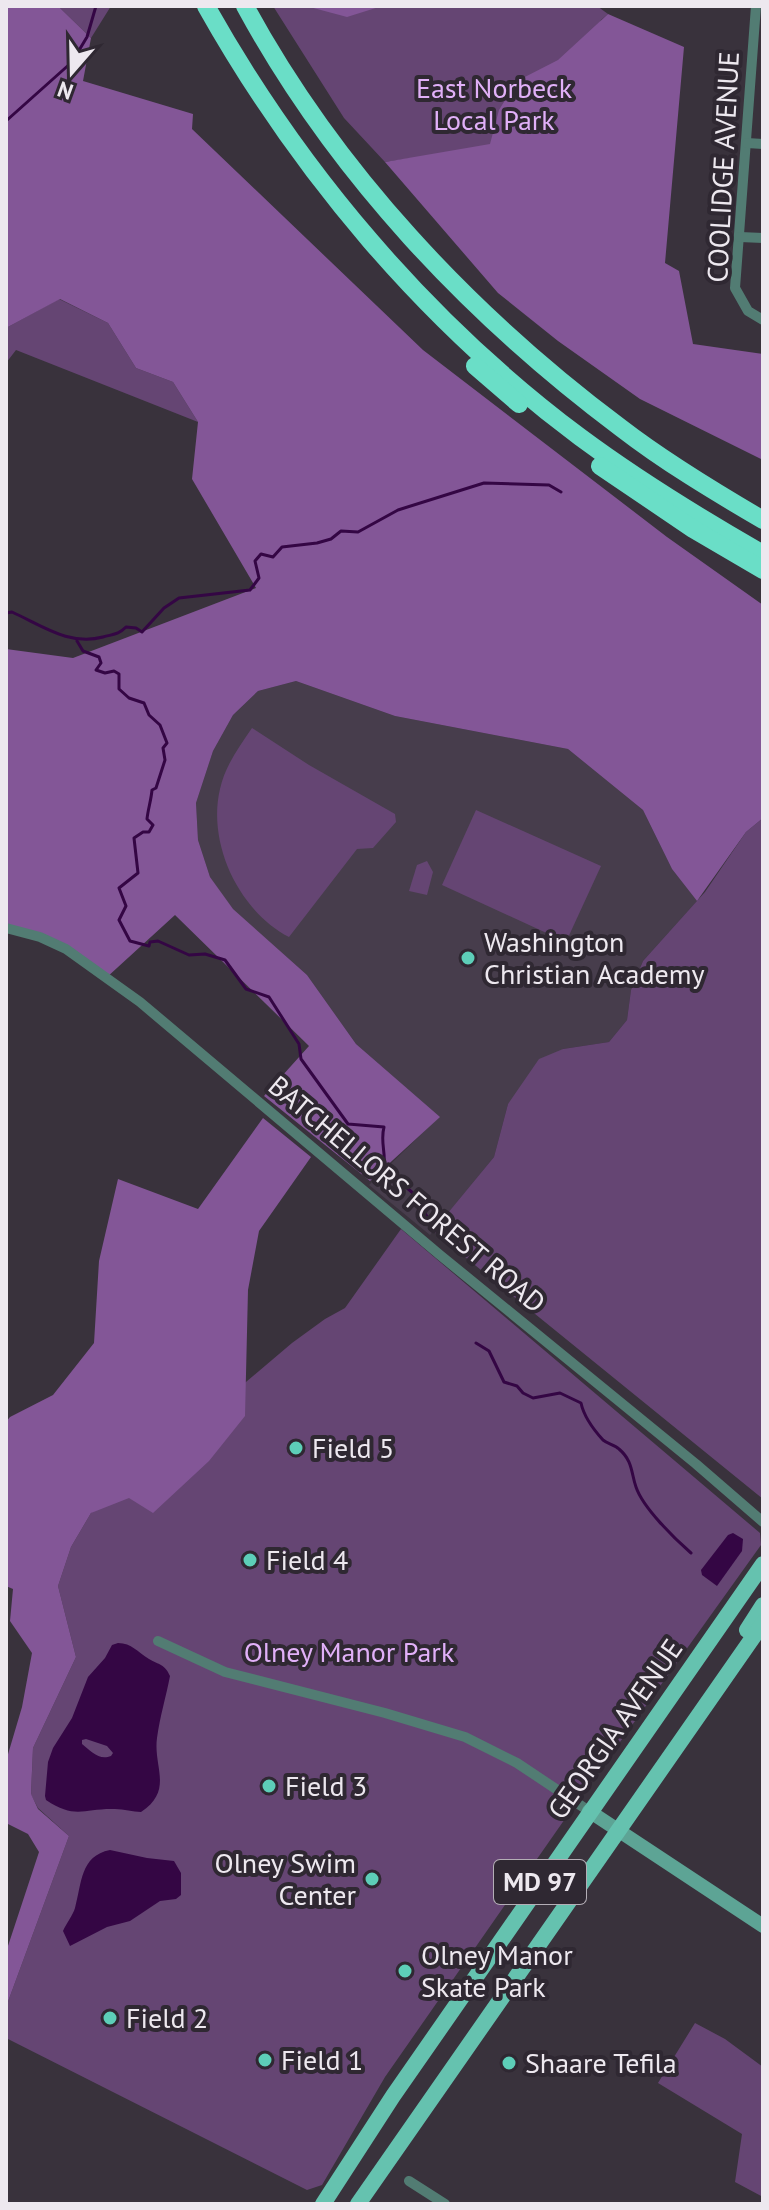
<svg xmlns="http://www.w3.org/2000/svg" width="769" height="2210" viewBox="0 0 769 2210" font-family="'PT Sans',sans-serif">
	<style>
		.built { fill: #473d4c }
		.green { fill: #654573 }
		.forest { fill: #835697 }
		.water { fill: #340644; fill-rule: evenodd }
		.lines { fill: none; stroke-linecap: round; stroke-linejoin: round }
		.stream { stroke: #340644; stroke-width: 3 }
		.street { stroke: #527c73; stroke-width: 10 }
		.secondary { stroke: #5da495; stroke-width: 14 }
		.primary { stroke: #65c2af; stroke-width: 16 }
		.highway { stroke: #6adec7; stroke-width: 18 }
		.poi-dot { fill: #5dceb8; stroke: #2f2832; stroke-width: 3 }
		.labels { text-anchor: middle; stroke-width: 8; stroke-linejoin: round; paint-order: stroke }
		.shield { fill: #2f2832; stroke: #b4aeb6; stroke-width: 2 }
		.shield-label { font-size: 26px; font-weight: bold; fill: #ede8ef }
		.park-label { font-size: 28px; fill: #e1b0f8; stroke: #2f2832 }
		.street-label { font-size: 28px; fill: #ede8ef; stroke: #2f2832 }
		.poi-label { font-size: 28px; fill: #ede8ef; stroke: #2f2832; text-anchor: start }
	</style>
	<rect width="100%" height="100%" fill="#39323c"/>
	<path class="built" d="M 296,681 L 395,716 L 568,749 L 643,810 L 672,869 L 697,901 L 643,961 L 631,990 L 627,1020 L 609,1042 L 563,1049 L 508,1104 L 494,1157 L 430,1235 L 369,1185 L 439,1117 L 356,1044 L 307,975 L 232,909 L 210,877 L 198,840 L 196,803 L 213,751 L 233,715 L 258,691 Z"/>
	<g class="green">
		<path d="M 58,6 L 111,6 L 91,38 Z"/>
		<path d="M 273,6 L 597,6 L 608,14 L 601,20 L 503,264 L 412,158 L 385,162 L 344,118 Z"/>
		<path d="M 59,299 L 108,323 L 136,368 L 173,382 L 198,422 L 16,350 L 6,363 L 6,328 Z"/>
		<path d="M 252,728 L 309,765 L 395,814 L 396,822 L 373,848 L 357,849 L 289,937 C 239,911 207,844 220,789 C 225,766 239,747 252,728 Z"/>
		<path d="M 476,810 L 601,866 L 566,942 L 442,885 Z"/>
		<path d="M 763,818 L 763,1499 L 433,1231 L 494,1157 L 508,1104 L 539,1059 L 563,1049 L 609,1042 L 627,1020 L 631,990 L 643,961 L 705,892 L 746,832 Z"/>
		<path d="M 427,861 L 433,872 L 427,895 L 409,891 L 417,865 Z"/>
		<path d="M 401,1229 L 760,1533 L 761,1545 L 567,1816 L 385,2077 L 322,2185 L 307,2190 L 6,2038 L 6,2007 L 69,1836 L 38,1808 L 31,1795 L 33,1748 L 76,1657 L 58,1586 L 71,1547 L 91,1513 L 292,1343 L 325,1319 L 345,1308 Z"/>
		<path d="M 695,2023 L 725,2039 L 763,2067 L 763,2197 L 735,2182 L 742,2134 L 658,2083 Z"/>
	</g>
	<g class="forest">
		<path d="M 6,6 L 58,6 L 91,38 L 83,81 L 193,114 L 192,129 L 423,350 L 667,537 L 763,605 L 763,818 L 746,832 L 697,901 L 672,869 L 643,810 L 568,749 L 395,716 L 296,681 L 258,691 L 233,715 L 213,751 L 196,803 L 198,840 L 210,877 L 233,909 L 307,975 L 356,1044 L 440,1117 L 370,1181 L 264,1096 L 309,1046 L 175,915 L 106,978 L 66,949 L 6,928 L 6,649 L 73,658 L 256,588 L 192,479 L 198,422 L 173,382 L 136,368 L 108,323 L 60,299 L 6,328 Z"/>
		<path d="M 306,6 L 382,6 L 347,17 Z"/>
		<path d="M 608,14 L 684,47 L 665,263 L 679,271 L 693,344 L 763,354 L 763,460 L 640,399 L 558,341 L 498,293 L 385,162 L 490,144 L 499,110 L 517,81 L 558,60 Z"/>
		<path d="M 263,1118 L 311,1157 L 259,1231 L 248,1290 L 245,1416 L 209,1461 L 153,1513 L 129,1498 L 91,1513 L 71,1547 L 58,1586 L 76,1657 L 33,1748 L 31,1794 L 38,1809 L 69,1836 L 6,2007 L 6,1952 L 39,1852 L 28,1834 L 6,1823 L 6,1761 L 22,1707 L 32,1653 L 10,1621 L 13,1589 L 6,1586 L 6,1422 L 10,1417 L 53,1395 L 94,1343 L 99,1261 L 118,1179 L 198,1209 Z"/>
	</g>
	<g class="water">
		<path d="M 733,1533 L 743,1539 L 742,1551 L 717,1586 L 702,1575 L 701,1570 L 728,1535 Z"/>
		<path d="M 118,1643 C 132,1643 137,1652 149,1659 C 159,1665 165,1664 170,1676 C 166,1697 160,1716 157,1738 C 153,1767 174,1790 141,1812 C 133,1812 124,1809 115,1809 C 84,1808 76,1820 46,1800 L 45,1796 L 48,1762 L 53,1748 L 72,1718 L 88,1677 L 105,1658 L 112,1645 ZM 86,1739 L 107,1746 L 113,1753 L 111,1756 C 99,1761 91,1751 82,1744 L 82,1740 Z"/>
		<path d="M 110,1850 L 147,1858 L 174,1861 L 181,1873 L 181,1895 L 176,1899 L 160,1901 L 130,1921 L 107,1927 L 70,1946 L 63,1931 C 66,1924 73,1915 75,1908 C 82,1883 80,1856 110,1850 Z"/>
	</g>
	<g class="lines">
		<g class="stream">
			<path d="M 6,121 L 72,62 L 87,37 L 96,6"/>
			<path d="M 6,613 L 12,612 C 43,626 69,646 103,637 C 114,634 118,635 126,627 L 136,628 L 142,632 L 164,608 L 179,598 L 250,590 L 259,578 L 255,561 L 261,554 L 273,557 L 282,547 L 317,543 L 331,539 L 341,531 L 358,532 L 398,510 L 484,483 L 549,485 L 561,492"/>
			<path d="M 77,641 L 83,651 L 99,657 L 101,663 L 96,670 L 105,673 L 114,671 L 119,674 L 119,689 L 129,698 L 144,703 L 149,715 L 160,725 L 167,743 L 163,748 L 165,760 L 156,788 L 152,790 C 151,801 148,809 147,819 L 153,825 L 149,832 L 143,832 L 134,838 L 138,873 L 119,888 L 126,906 L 119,920 L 130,941 L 149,946 L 150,942 L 158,941 L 189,955 L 205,954 L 225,960 L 246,989 L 269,997 L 299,1044 L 301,1059 L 348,1124 L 384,1127 C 380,1142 386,1152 384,1167 L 379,1171 C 389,1183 396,1179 406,1187 C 423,1200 421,1210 432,1225"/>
			<path d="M 476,1343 L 489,1351 L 504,1382 L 517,1386 L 523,1393 L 533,1398 L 560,1393 L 581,1403 C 584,1417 593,1429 603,1440 C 608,1444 615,1445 619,1449 C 633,1461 631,1473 636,1487 C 643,1508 675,1539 691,1553"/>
		</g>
		<g class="street">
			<path d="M 756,6 L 735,288 L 748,311 L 763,320"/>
			<path d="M 747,143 L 763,144"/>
			<path d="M 740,237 L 763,238"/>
			<path d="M 6,928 L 40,937 L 66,949 L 140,1002 L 440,1255 L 696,1464 L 763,1522"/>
			<path d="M 158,1641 L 225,1672 L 385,1713 L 465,1737 L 517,1763 L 589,1811"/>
			<path d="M 409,2181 L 445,2204"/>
		</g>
		<path class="secondary" d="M 589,1811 L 763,1926"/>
		<g class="primary">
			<path d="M 747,1630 L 763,1605"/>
			<path d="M 323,2204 L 393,2096 L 763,1564"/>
			<path d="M 358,2204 L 763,1623"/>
		</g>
		<g class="highway">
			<path d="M 206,6 C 300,173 426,322 580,437 C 638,480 700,518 763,554"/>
			<path d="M 245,6 C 335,172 470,315 621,428 C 665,462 715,492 763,520"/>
			<path d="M 475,366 L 519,404"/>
			<path d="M 600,466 L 693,529 L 763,570"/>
		</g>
	</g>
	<g class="poi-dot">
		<circle cx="468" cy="958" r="8"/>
		<circle cx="296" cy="1448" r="8"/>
		<circle cx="250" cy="1560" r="8"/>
		<circle cx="269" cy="1786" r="8"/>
		<circle cx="372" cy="1879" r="8"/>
		<circle cx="405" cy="1971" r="8"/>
		<circle cx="110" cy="2018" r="8"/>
		<circle cx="265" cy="2060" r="8"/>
		<circle cx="509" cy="2063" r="8"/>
	</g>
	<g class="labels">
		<rect class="shield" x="494" y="1860" width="92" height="44" rx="6"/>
		<g class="shield-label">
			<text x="540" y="1891">MD 97</text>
		</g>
		<g class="park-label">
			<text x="494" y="98">East Norbeck<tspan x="494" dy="32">Local Park</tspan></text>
			<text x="349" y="1662">Olney Manor Park</text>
		</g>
		<g class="street-label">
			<text transform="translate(723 167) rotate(-87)" y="10">COOLIDGE AVENUE</text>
			<text transform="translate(407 1194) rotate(40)" y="10">BATCHELLORS FOREST ROAD</text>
			<text transform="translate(615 1729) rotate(-55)" y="10">GEORGIA AVENUE</text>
		</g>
		<g class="poi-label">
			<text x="484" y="952">Washington<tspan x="484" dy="32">Christian Academy</tspan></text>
			<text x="312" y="1458">Field 5</text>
			<text x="266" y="1570">Field 4</text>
			<text x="285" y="1796">Field 3</text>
			<text x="356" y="1873" text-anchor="end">Olney Swim<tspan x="356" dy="32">Center</tspan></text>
			<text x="421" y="1965">Olney Manor<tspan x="421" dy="32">Skate Park</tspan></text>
			<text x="126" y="2028">Field 2</text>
			<text x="281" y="2070">Field 1</text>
			<text x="525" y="2073">Shaare Tefila</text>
		</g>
	</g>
	<rect width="769" height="2210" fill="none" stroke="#ede8ef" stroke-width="16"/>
	<g transform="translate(72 72) rotate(200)" stroke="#2f2832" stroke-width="6" paint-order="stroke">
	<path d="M0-6L14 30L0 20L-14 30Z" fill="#ede8ef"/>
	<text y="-12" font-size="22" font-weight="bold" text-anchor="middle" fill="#ede8ef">N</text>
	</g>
</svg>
